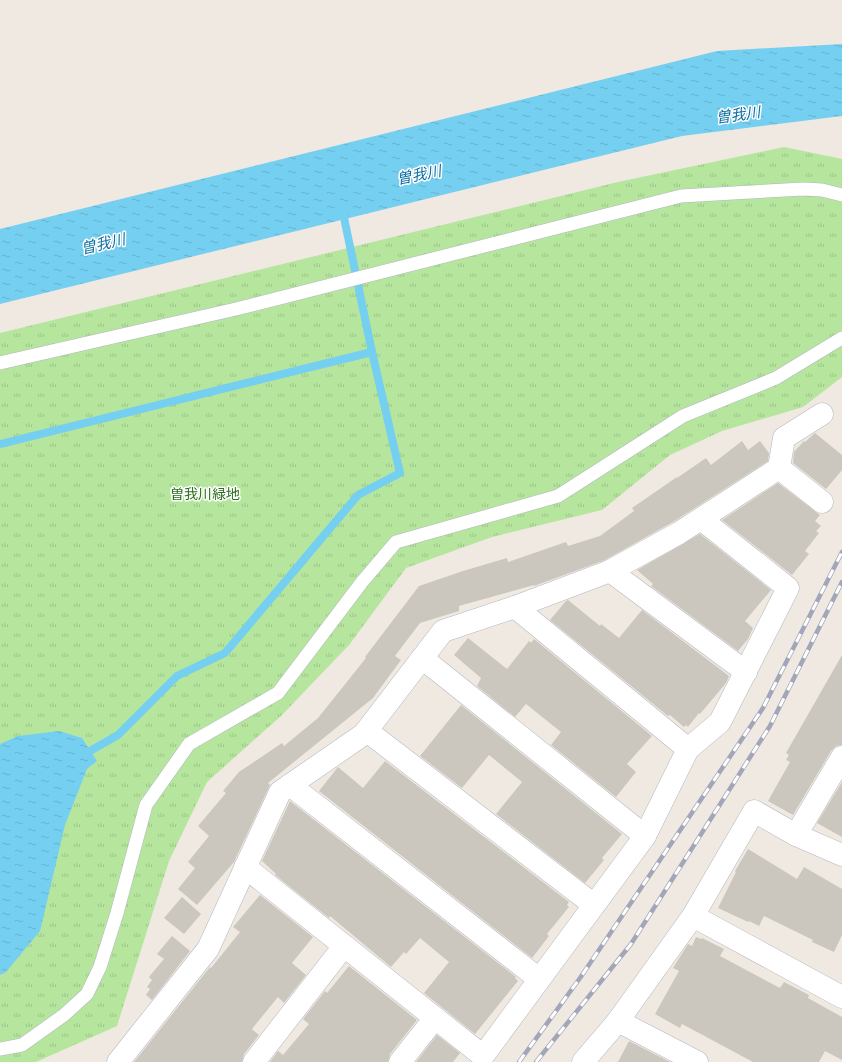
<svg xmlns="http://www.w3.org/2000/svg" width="842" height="1062" viewBox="0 0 842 1062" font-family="Raleway,'Noto Sans JP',sans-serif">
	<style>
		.park { fill: url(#park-tufts) }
		.water { fill: url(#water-ripples) }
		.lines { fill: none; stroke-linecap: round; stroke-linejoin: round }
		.stream { stroke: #75cff0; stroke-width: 8 }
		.building { fill: #cbc7bf }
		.service-casing { stroke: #b4b7c1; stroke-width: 14 }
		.minor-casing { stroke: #b4b7c1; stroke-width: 23 }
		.service { stroke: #fff; stroke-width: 13 }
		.minor { stroke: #fff; stroke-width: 22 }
		.rail-casing { stroke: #a3a6b8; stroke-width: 4.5 }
		.rail { stroke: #fff; stroke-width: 3; stroke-dasharray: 9; stroke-linecap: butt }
		.labels { text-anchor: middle; stroke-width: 3; stroke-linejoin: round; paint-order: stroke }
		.park-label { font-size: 14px; fill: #2c6e1b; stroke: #fff }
		.water-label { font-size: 15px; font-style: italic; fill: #0d6fa3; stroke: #fff }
	</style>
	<defs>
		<pattern id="park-tufts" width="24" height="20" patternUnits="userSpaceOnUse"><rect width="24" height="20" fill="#b6e59e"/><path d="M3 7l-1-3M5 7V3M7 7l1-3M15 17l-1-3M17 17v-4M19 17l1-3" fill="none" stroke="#9dc588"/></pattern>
		<pattern id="water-ripples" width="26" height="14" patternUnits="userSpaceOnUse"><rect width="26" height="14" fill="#75cff0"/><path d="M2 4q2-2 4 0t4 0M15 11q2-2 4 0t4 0" fill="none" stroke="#66b2ce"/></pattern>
	</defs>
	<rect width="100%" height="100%" fill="#efe9e1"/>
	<path class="park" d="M 784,147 L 842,159 L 842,377 L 803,407 L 722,431 L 670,455 L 602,510 L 492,537 L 406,568 L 349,645 L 281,716 L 207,782 L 169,861 L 117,1026 L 36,1062 L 0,1062 L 0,333 L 618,182 Z"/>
	<g class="water">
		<path d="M 842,44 L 842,116 L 682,136 L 0,304 L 0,229 L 717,51 Z"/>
		<path d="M 59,731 L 82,738 L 97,761 L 87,769 L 65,825 L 40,931 L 6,972 L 0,975 L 0,744 L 18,736 Z"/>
	</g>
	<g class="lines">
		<g class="stream">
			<path d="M 342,208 L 372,352"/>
			<path d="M 0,444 L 372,352 L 400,473 L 358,495 L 225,653 L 177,676 L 118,735 L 90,751"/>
		</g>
	</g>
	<g class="building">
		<path d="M 815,433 L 842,455 L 842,470 L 826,489 L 793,463 L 794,452 L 804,441 L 805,442 Z"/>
		<path d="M 742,441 L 748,450 L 760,441 L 769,453 L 768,461 L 673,522 L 605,560 L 534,586 L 534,585 L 459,606 L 459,611 L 420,623 L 395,656 L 401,660 L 373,698 L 268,783 L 270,785 L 234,862 L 197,905 L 178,889 L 195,868 L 188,862 L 209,836 L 198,826 L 226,793 L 223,791 L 239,772 L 282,743 L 284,746 L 318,718 L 366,658 L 365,657 L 419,586 L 463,571 L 507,558 L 508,562 L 566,542 L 568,546 L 600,536 L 634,511 L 632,508 L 677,477 L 677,478 L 706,458 L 711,465 Z"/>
		<path d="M 778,483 L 820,515 L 815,521 L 821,526 L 816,531 L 819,533 L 805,551 L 809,554 L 792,575 L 722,520 Z"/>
		<path d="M 700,534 L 771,590 L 745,621 L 753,628 L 748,639 L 738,651 L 651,586 L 653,584 L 637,570 Z"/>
		<path d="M 568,600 L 600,626 L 601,624 L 619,638 L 642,610 L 729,676 L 726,683 L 700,714 L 699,713 L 688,727 L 686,725 L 684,727 L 670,715 L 668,716 L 550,620 L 566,601 Z"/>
		<path d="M 468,638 L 507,669 L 529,641 L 531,643 L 534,639 L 652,736 L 627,764 L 636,772 L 616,797 L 551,745 L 561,732 L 526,704 L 515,717 L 477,686 L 481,678 L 454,655 Z"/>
		<path d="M 842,655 L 842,745 L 836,746 L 831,751 L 793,815 L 768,801 L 790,762 L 786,760 L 789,755 L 786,753 Z"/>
		<path d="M 461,705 L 622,834 L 602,858 L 604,860 L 585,883 L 496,814 L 522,782 L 489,755 L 462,788 L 420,756 Z"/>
		<path d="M 385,761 L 569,902 L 567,905 L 569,907 L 547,934 L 549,936 L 532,958 L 319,791 L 338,767 L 363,788 Z"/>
		<path d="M 842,782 L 842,837 L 817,823 Z"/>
		<path d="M 290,801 L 516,977 L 515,978 L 518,981 L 475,1034 L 424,993 L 449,962 L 420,938 L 406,954 L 404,952 L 391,967 L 330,916 L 329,918 L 275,875 L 276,874 L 262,861 Z"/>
		<path d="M 748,849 L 797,879 L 804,867 L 842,889 L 842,935 L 834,952 L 812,942 L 813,940 L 764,916 L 759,926 L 749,921 L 748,922 L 718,908 L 736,872 L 735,871 Z"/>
		<path d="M 260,895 L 313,937 L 292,963 L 306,975 L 284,1003 L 278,997 L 252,1029 L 259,1035 L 244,1054 L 242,1062 L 134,1062 L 210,967 L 211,968 L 240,932 L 233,927 Z"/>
		<path d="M 182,897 L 201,914 L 184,934 L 164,918 Z"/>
		<path d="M 172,936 L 190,951 L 152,1000 L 146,995 L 150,989 L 147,987 L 152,980 L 149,977 L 164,959 L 157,954 Z"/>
		<path d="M 696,937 L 701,939 L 702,938 L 724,949 L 720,956 L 780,988 L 784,982 L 809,995 L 808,998 L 842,1017 L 842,1060 L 825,1051 L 819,1062 L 753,1062 L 682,1024 L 680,1028 L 655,1014 L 679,971 L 673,968 L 688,944 L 692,946 Z"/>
		<path d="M 349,966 L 417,1020 L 390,1054 L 388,1062 L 270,1062 L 278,1051 L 283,1055 L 309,1024 L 303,1019 L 325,991 L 327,993 Z"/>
		<path d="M 437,1035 L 460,1053 L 453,1062 L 416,1062 Z"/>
		<path d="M 629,1041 L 670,1062 L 618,1062 Z"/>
	</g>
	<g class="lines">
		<defs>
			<g id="service">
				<path d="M 0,363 L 236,309 L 681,196 L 803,189 L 822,190 L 842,195"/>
				<path d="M 0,1049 L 22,1045 L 64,1015 L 87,994 L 100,967 L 117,913 L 146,805 L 189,744 L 278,693 L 362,582 L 396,542 L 558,496 L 683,416 L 776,378 L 842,338"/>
			</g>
			<g id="minor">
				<path d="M 822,414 L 784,438 L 779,468 L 822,502"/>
				<path d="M 610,571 L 746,672"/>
				<path d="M 515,607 L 688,749"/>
				<path d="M 422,658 L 645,836"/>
				<path d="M 367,731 L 594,905"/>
				<path d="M 842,757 L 796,835 L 842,855"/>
				<path d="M 290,785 L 539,979"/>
				<path d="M 245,867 L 483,1056 L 645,836 L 688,749 L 720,722 L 788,588 L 701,519"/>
				<path d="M 693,916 L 842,997"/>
				<path d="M 618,1021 L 693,916 L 754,811 L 796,835"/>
				<path d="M 118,1062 L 208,949 L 280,792 L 364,734 L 443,631 L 515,607 L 610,571 L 679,533 L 779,468"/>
				<path d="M 254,1062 L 344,946"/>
				<path d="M 400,1062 L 435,1018"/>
				<path d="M 583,1062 L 618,1021 L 697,1062"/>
			</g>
		</defs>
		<use href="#service" class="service-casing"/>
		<use href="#minor" class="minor-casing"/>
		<use href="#service" class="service"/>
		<use href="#minor" class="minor"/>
		<defs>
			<g id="rail">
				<path d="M 519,1062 L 580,978 L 763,708 L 842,552"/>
				<path d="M 536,1062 L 631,944 L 770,726 L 842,582"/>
			</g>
		</defs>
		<use href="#rail" class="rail-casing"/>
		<use href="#rail" class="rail"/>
	</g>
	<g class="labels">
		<g class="park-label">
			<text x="205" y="499">曽我川緑地</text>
		</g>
		<g class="water-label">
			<text transform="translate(738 115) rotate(-8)" y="5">曽我川</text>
			<text transform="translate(419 175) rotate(-11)" y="5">曽我川</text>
			<text transform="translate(103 244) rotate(-13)" y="5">曽我川</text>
		</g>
	</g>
</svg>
